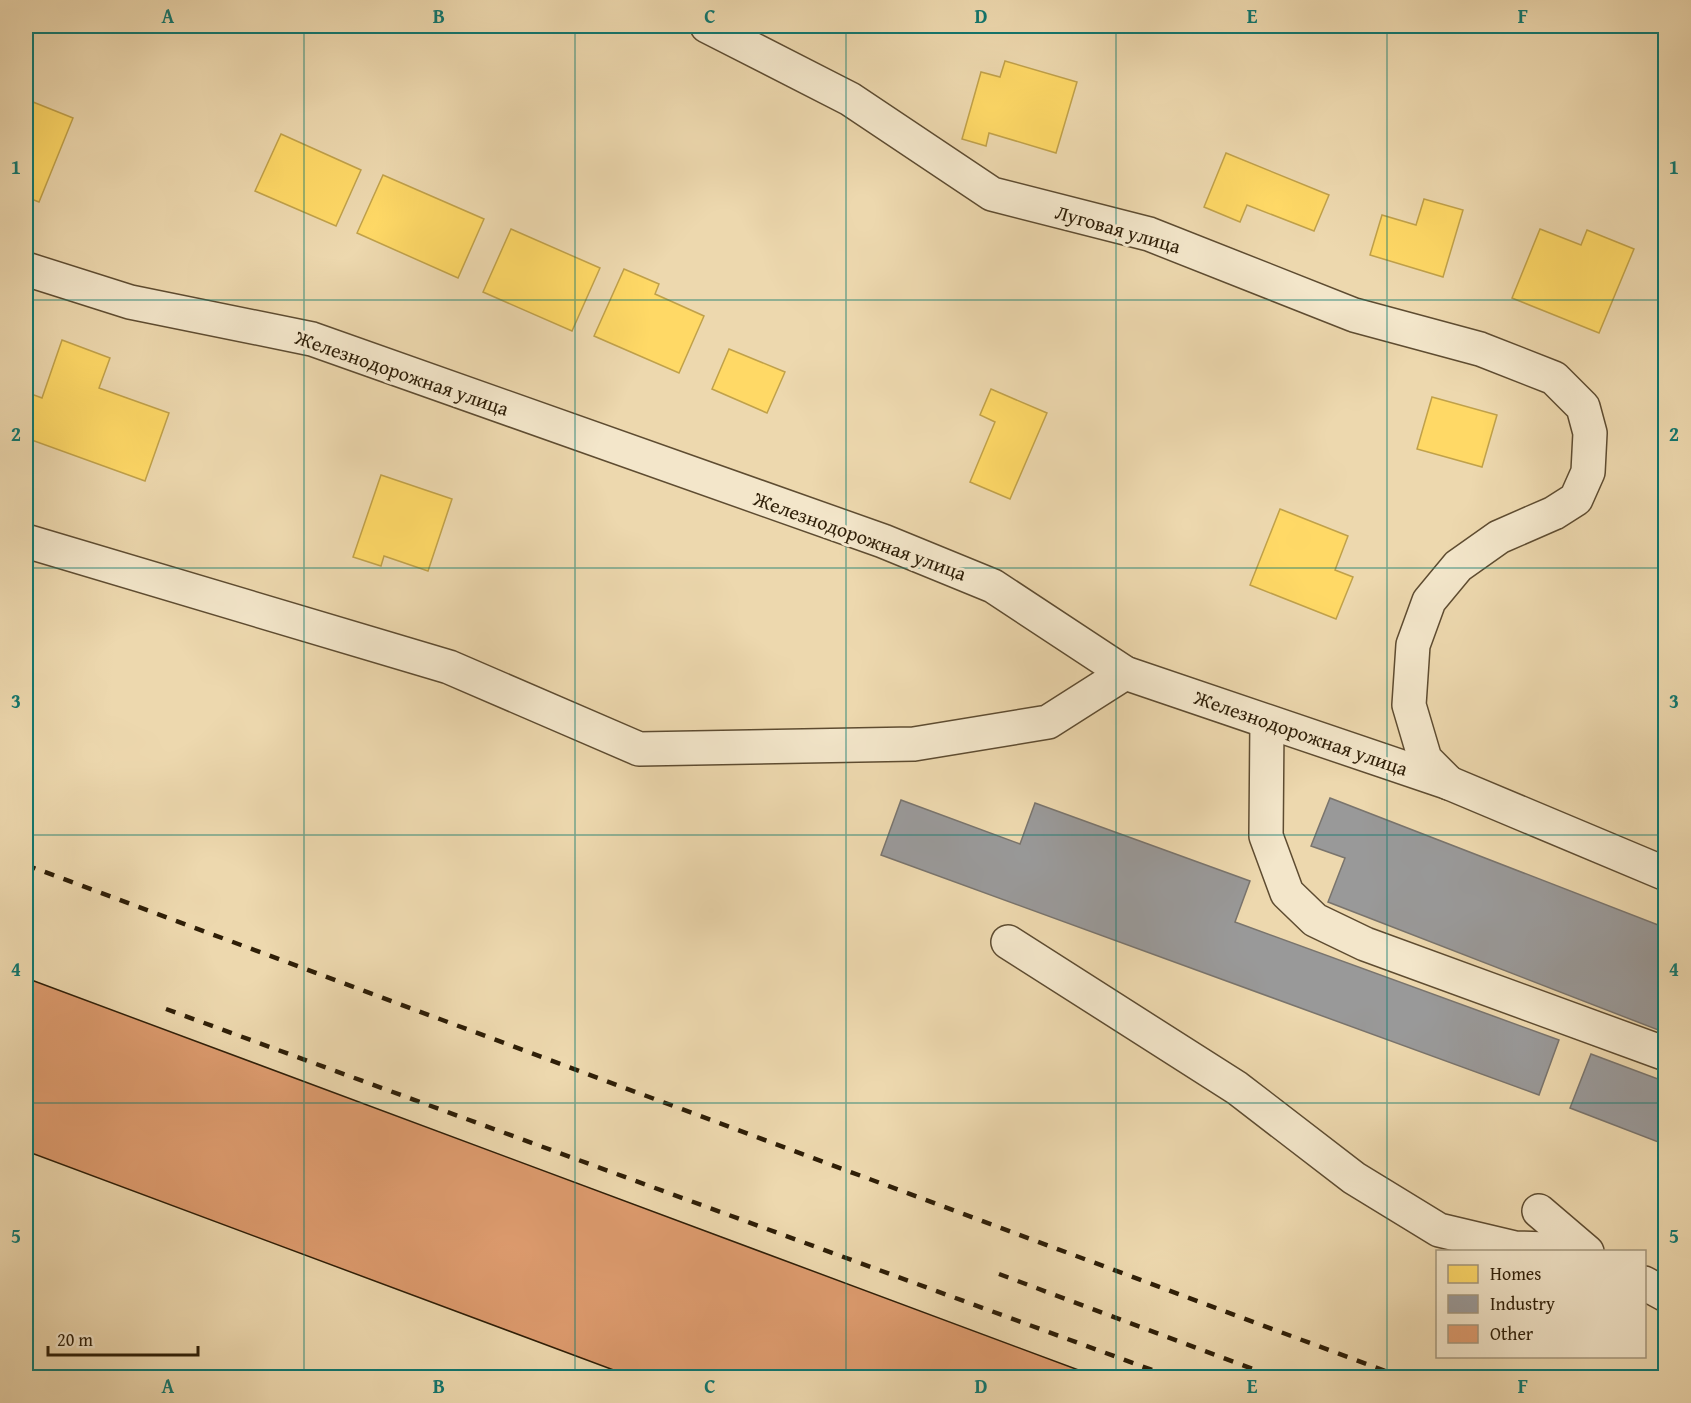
<svg xmlns="http://www.w3.org/2000/svg" width="1691" height="1403" viewBox="0 0 1691 1403" font-family="'Gentium Book Plus',serif">
	<style>
		.homes { fill: #ffd966; stroke: #c0a14a; stroke-width: 1.5 }
		.industry { fill: #999; stroke: #79746d; stroke-width: 1.5 }
		.building { fill: #dd9b6e; stroke: #2e1e07; stroke-width: 1.5 }
		.lines { fill: none; stroke-linecap: round; stroke-linejoin: round }
		.minor-casing { stroke: #5e4c31; stroke-width: 36 }
		.minor { stroke: #f3e6ca; stroke-width: 33 }
		.rail { stroke: #2e1e07; stroke-width: 4.5; stroke-dasharray: 10 10; stroke-linecap: butt }
		.grid { fill: none; stroke: #0f766e; stroke-width: 1.5; stroke-opacity: 0.55 }
		.labels { text-anchor: middle; stroke-width: 6; stroke-linejoin: round; paint-order: stroke }
		.street-label { font-size: 20px; fill: #2e1e07; stroke: #f3e6ca }
		.neatline { fill: none; stroke: #0f766e; stroke-width: 2 }
		.grid-label { font-size: 20px; text-anchor: middle; font-weight: bold; fill: #0f766e }
	</style>
	<rect width="100%" height="100%" fill="#edd8ae"/>
	<filter id="stains"><feTurbulence type="fractalNoise" baseFrequency=".00333" numOctaves="4"/><feColorMatrix values="0 0 0 0 .2 0 0 0 0 .09 0 0 0 0 .02 0 0 0 .5 -.17"/></filter>
	<radialGradient id="worn" r=".72"><stop offset=".6" stop-color="#630" stop-opacity="0"/><stop offset="1" stop-color="#630" stop-opacity=".3"/></radialGradient>
	<g class="homes">
		<path d="M 1005,61 L 1077,82 L 1056,153 L 989,133 L 986,146 L 962,139 L 981,72 L 1000,77 Z"/>
		<path d="M 33,102 L 73,118 L 39,202 L 26,197 L 26,120 Z"/>
		<path d="M 281,134 L 361,170 L 336,226 L 255,191 Z"/>
		<path d="M 1226,153 L 1329,195 L 1314,231 L 1247,205 L 1240,222 L 1204,207 Z"/>
		<path d="M 383,175 L 484,219 L 458,278 L 357,233 Z"/>
		<path d="M 1424,199 L 1463,210 L 1443,277 L 1370,255 L 1382,215 L 1416,225 Z"/>
		<path d="M 511,229 L 600,268 L 572,331 L 483,292 Z"/>
		<path d="M 1540,229 L 1581,245 L 1587,230 L 1634,249 L 1599,333 L 1512,298 Z"/>
		<path d="M 624,269 L 659,284 L 655,294 L 704,316 L 679,373 L 594,336 Z"/>
		<path d="M 62,340 L 110,358 L 99,388 L 169,413 L 145,481 L 26,438 L 26,392 L 42,398 Z"/>
		<path d="M 729,349 L 785,372 L 767,413 L 712,389 Z"/>
		<path d="M 991,389 L 1047,413 L 1010,499 L 970,482 L 995,422 L 980,415 Z"/>
		<path d="M 1432,397 L 1497,415 L 1482,467 L 1417,449 Z"/>
		<path d="M 381,475 L 452,499 L 428,571 L 384,556 L 381,566 L 353,557 Z"/>
		<path d="M 1280,509 L 1348,536 L 1335,570 L 1353,577 L 1336,619 L 1250,585 Z"/>
	</g>
	<g class="industry">
		<path d="M 1330,798 L 1666,928 L 1666,1033 L 1328,902 L 1345,858 L 1311,846 Z"/>
		<path d="M 901,800 L 1020,844 L 1035,803 L 1250,881 L 1235,922 L 1559,1040 L 1539,1095 L 881,855 Z"/>
		<path d="M 1591,1054 L 1666,1082 L 1666,1145 L 1570,1108 Z"/>
	</g>
	<path class="building" d="M 26,978 L 1100,1378 L 635,1378 L 26,1151 Z"/>
	<g class="lines">
		<defs>
			<g id="minor">
				<path d="M 707,26 L 850,99 L 992,194 L 1149,234 L 1354,315 L 1480,349 L 1554,378 L 1583,407 L 1590,433 L 1588,472 L 1576,499 L 1554,513 L 1499,537 L 1458,566 L 1429,601 L 1413,645 L 1409,705 L 1425,759 L 1449,783"/>
				<path d="M 26,269 L 130,302 L 312,339 L 883,541 L 993,586 L 1125,673 L 1449,783 L 1666,874"/>
				<path d="M 26,541 L 449,667 L 639,749 L 914,744 L 1048,722 L 1125,673"/>
				<path d="M 1267,723 L 1266,836 L 1287,893 L 1315,920 L 1365,944 L 1666,1054"/>
				<path d="M 1008,942 L 1237,1088 L 1354,1178 L 1439,1230 L 1515,1248 L 1584,1250"/>
				<path d="M 1539,1211 L 1587,1252"/>
				<path d="M 1644,1283 L 1666,1295"/>
			</g>
		</defs>
		<use href="#minor" class="minor-casing"/>
		<use href="#minor" class="minor"/>
		<g class="rail">
			<path d="M 26,865 L 1404,1378"/>
			<path d="M 166,1009 L 1174,1378"/>
			<path d="M 999,1274 L 1277,1378"/>
		</g>
	</g>
	<path class="grid" d="M 304,26 L 304,1378M 575,26 L 575,1378M 846,26 L 846,1378M 1116,26 L 1116,1378M 1387,26 L 1387,1378M 26,300 L 1666,300M 26,568 L 1666,568M 26,835 L 1666,835M 26,1103 L 1666,1103"/>
	<g class="labels">
		<g class="street-label">
			<text transform="translate(1118 229) rotate(16)" y="7">Луговая улица</text>
			<text transform="translate(402 373) rotate(19)" y="7">Железнодорожная улица</text>
			<text transform="translate(860 536) rotate(20)" y="7">Железнодорожная улица</text>
			<text transform="translate(1301 733) rotate(19)" y="7">Железнодорожная улица</text>
		</g>
	</g>
	<rect width="1691" height="1403" fill="none" stroke="#edd8ae" stroke-width="66"/>
	<rect x="1436" y="1250" width="210" height="108" fill="#f3e6ca" stroke="#a4967c" stroke-width="1.5"/>
	<rect x="1448" y="1265" width="30" height="18" fill="#ffd966" stroke="#a4967c" stroke-width="1.5"/>
	<text x="1490" y="1280" font-size="18" fill="#2e1e07">Homes</text>
	<rect x="1448" y="1295" width="30" height="18" fill="#999999" stroke="#a4967c" stroke-width="1.5"/>
	<text x="1490" y="1310" font-size="18" fill="#2e1e07">Industry</text>
	<rect x="1448" y="1325" width="30" height="18" fill="#dd9b6e" stroke="#a4967c" stroke-width="1.5"/>
	<text x="1490" y="1340" font-size="18" fill="#2e1e07">Other</text>
	<path d="M48 1346v9h150v-9" fill="none" stroke="#2e1e07" stroke-width="3"/>
	<text x="57" y="1346" font-size="18" fill="#2e1e07" stroke="#f3e6ca" stroke-width="4.5" paint-order="stroke">20 m</text>
	<rect x="33" y="33" width="1625" height="1337" class="neatline"/>
	<g class="grid-label">
		<text x="168" y="23">A</text>
		<text x="439" y="23">B</text>
		<text x="710" y="23">C</text>
		<text x="981" y="23">D</text>
		<text x="1252" y="23">E</text>
		<text x="1523" y="23">F</text>
		<text x="16" y="174">1</text>
		<text x="1674" y="174">1</text>
		<text x="16" y="441">2</text>
		<text x="1674" y="441">2</text>
		<text x="16" y="708">3</text>
		<text x="1674" y="708">3</text>
		<text x="16" y="976">4</text>
		<text x="1674" y="976">4</text>
		<text x="16" y="1243">5</text>
		<text x="1674" y="1243">5</text>
		<text x="168" y="1393">A</text>
		<text x="439" y="1393">B</text>
		<text x="710" y="1393">C</text>
		<text x="981" y="1393">D</text>
		<text x="1252" y="1393">E</text>
		<text x="1523" y="1393">F</text>
	</g>
	<rect width="100%" height="100%" filter="url(#stains)"/>
	<rect width="100%" height="100%" fill="url(#worn)"/>
</svg>
